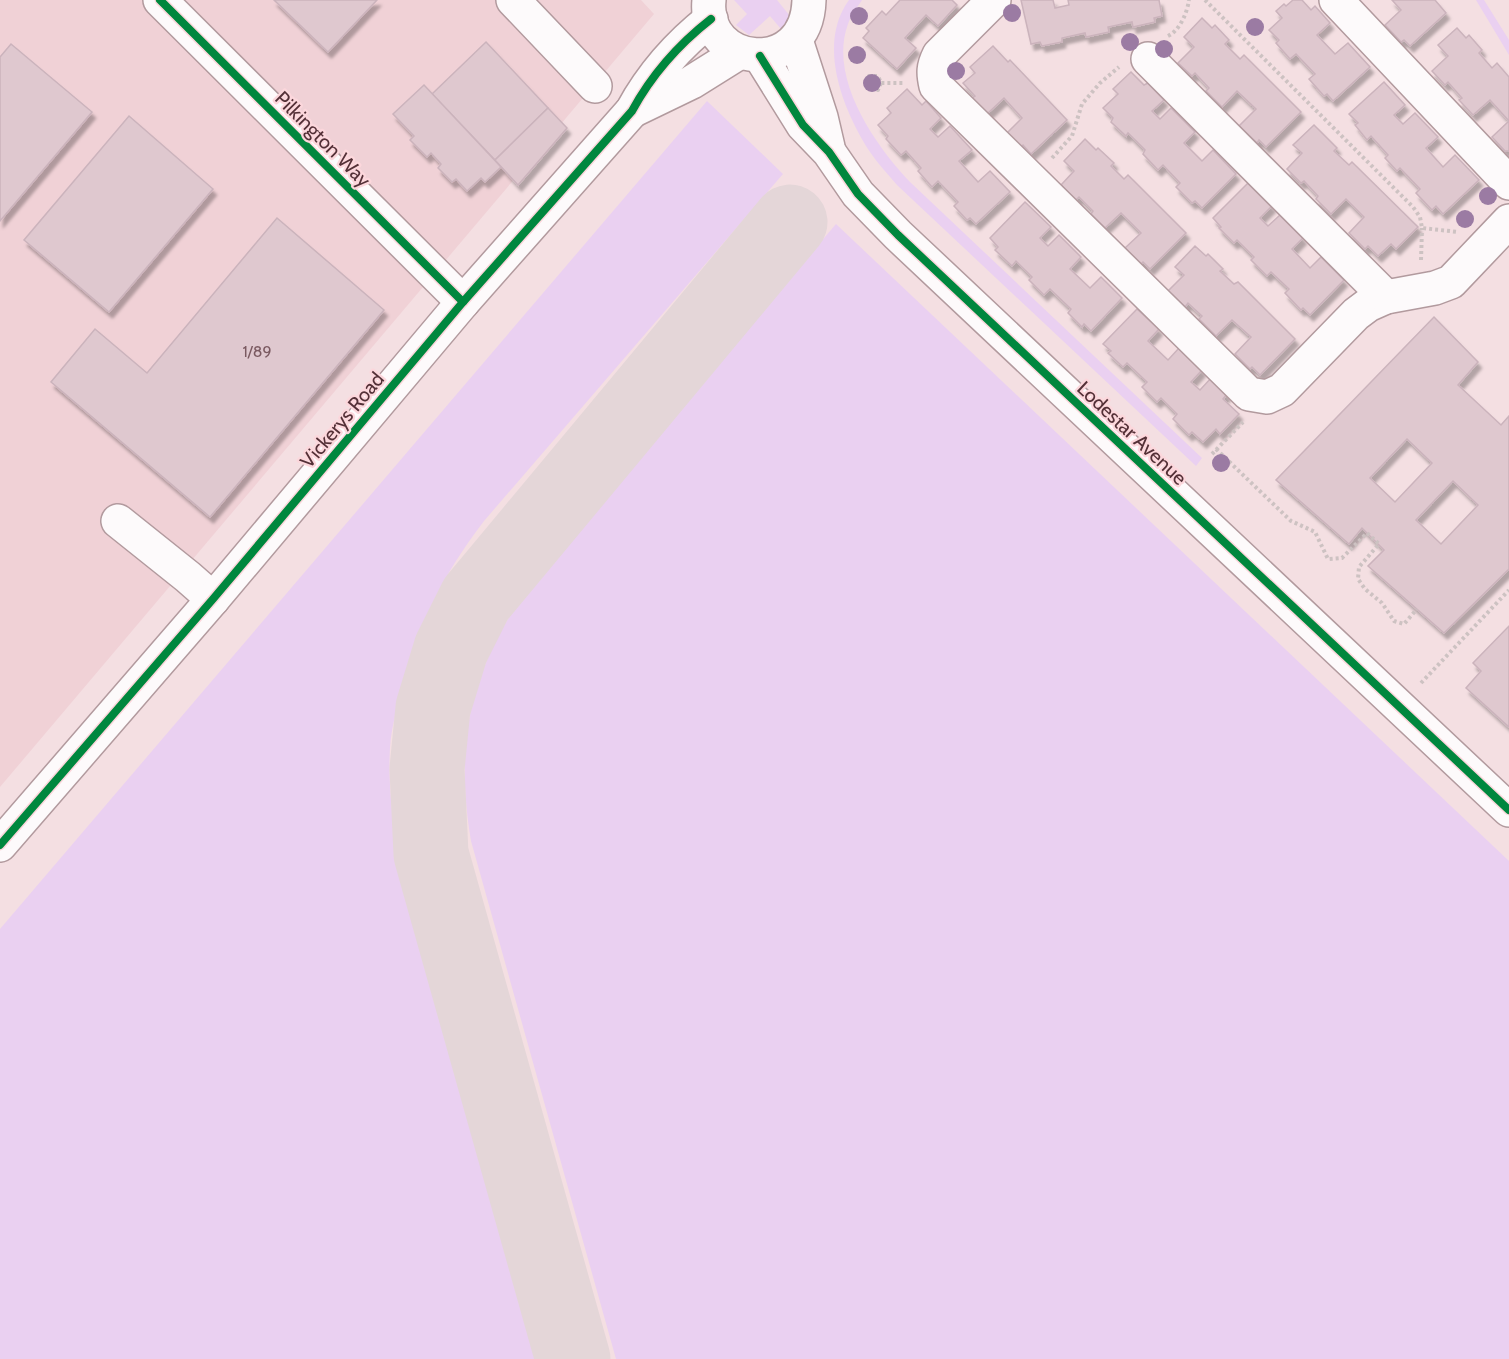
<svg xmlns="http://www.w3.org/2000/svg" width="1509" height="1359" viewBox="0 0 1509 1359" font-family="Cabin,sans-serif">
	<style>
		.built { fill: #f0d1d6 }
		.green { fill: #ead0f1 }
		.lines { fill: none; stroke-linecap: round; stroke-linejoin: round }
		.taxiway { stroke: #e4d6d8; stroke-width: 75 }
		.building { fill: #dfc8cf; stroke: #cbb3bc; stroke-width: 1.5; fill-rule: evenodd; filter: url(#shadow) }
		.minor-casing { stroke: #b29a9e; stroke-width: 36 }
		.path { stroke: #cdc2c2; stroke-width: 4; stroke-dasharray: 3 3; stroke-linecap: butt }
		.minor { stroke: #fdfafb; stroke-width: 33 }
		.cycleway-casing { stroke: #fcd7dc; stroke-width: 11 }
		.cycleway { stroke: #00873e; stroke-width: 8 }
		.tree { fill: #9b7ba3 }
		.labels { text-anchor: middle; stroke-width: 4.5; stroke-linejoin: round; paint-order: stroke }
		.number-label { font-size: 16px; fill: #7a5960 }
		.street-label { font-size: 20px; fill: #543037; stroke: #fcd7dc }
	</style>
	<defs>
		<filter id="shadow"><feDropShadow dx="3.5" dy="6" stdDeviation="1.5" flood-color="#0004"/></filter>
	</defs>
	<rect width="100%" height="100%" fill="#f4dfe2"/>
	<path class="built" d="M 0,0 L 641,0 L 654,14 L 0,787 Z"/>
	<g class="green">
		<path d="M 734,0 L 777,0 L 790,16 L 781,29 L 770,16 L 749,35 L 736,25 L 747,14 Z"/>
		<path d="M 849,0 L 862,0 C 857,8 851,15 848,24 C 828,78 875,145 910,182 L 1202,458 L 1196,466 L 897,185 C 888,174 878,164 870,152 C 844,112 816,45 849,0 Z"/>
		<path d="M 1476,0 L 1484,0 L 1509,40 L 1509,55 Z"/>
		<path d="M 707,101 L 783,174 L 484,521 C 442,576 420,622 402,689 C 397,708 391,729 390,748 C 388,781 392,812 396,845 L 540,1359 L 0,1359 L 0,929 Z"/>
		<path d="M 836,224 L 1509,861 L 1509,1359 L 616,1359 L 471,841 C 453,733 473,664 536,576 Z"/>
	</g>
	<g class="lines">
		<path class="taxiway" d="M 573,1359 L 431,854 L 427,769 L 433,708 L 451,649 L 476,599 L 790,222"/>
	</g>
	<g class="building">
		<path d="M 274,0 L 377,0 L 328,52 Z"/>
		<path d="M 900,0 L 952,0 L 957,5 L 938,26 L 926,15 L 905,38 L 916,48 L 897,69 L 863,38 L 869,31 L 866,28 L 882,11 L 886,15 Z"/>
		<path d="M 1021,0 L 1053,0 L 1055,8 L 1069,5 L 1068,0 L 1159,0 L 1162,16 L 1154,18 L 1155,22 L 1133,27 L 1132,22 L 1108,27 L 1109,32 L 1086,37 L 1085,33 L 1062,38 L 1062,42 L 1042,46 L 1040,42 L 1031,44 Z"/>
		<path d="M 1293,0 L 1302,0 L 1311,10 L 1315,6 L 1330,23 L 1317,35 L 1335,54 L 1348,43 L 1370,67 L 1333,101 L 1327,94 L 1324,96 L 1309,79 L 1315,74 L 1296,54 L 1290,59 L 1276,43 L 1279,40 L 1269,30 L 1282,18 L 1276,11 L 1284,4 L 1286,6 Z"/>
		<path d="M 1392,0 L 1435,0 L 1446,13 L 1410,46 L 1404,40 L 1401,42 L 1385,25 L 1401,10 Z"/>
		<path d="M 1202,18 L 1212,28 L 1215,25 L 1229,40 L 1225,44 L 1240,59 L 1244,55 L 1301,112 L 1266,147 L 1259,140 L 1257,143 L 1239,126 L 1256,109 L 1237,91 L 1222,107 L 1206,91 L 1209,88 L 1195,73 L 1192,76 L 1178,63 L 1194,47 L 1184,37 Z"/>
		<path d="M 1457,28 L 1466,38 L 1469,35 L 1482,50 L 1479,53 L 1492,68 L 1497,63 L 1509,77 L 1509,121 L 1490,100 L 1473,115 L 1459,100 L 1462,98 L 1448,82 L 1445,85 L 1432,71 L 1448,56 L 1438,45 Z"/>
		<path d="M 486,42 L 548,108 L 495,160 L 432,94 Z"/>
		<path d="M 11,44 L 92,112 L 0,221 L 0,57 Z"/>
		<path d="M 993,46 L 1008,62 L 1010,60 L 1067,120 L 1031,154 L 1023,145 L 1020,148 L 1006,134 L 1022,118 L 1004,98 L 987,114 L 972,98 L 975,96 L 963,83 L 975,73 L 970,67 Z"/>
		<path d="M 1131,72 L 1144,85 L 1148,83 L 1164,100 L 1152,111 L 1160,119 L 1171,108 L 1195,132 L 1184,143 L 1202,161 L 1213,150 L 1236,174 L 1202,208 L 1195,201 L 1192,203 L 1176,187 L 1180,183 L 1163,165 L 1158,170 L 1143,154 L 1145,150 L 1128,133 L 1126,136 L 1111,122 L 1113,118 L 1103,108 L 1118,94 L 1113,89 Z"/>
		<path d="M 1384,82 L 1405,105 L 1394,115 L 1403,124 L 1415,113 L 1438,137 L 1426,148 L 1443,167 L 1455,155 L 1479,180 L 1443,214 L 1436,206 L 1432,210 L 1416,193 L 1420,189 L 1400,168 L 1397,171 L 1385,158 L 1388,155 L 1371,136 L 1367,140 L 1355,125 L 1358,123 L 1349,114 Z"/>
		<path d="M 424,85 L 501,167 L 485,182 L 481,178 L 467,191 L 456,179 L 452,182 L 438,168 L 441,164 L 431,153 L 427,157 L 410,140 L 414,136 L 393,114 Z"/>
		<path d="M 907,89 L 922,105 L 926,101 L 941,118 L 930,129 L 938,137 L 950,126 L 972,150 L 959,161 L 978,182 L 990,171 L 1010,192 L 976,224 L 970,218 L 967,220 L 954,206 L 958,202 L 938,181 L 932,187 L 918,171 L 921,168 L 906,151 L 901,155 L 886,139 L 888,136 L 878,125 L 891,113 L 887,108 Z"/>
		<path d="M 548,108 L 567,128 L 518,185 L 495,160 Z"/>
		<path d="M 129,116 L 213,189 L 109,312 L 24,240 Z"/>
		<path d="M 1509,121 L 1509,151 L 1505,151 L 1492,137 Z"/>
		<path d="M 1314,125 L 1337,148 L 1334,151 L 1349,165 L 1352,162 L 1418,227 L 1396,249 L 1391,244 L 1378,256 L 1368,246 L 1365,249 L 1349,233 L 1364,217 L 1346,199 L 1331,214 L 1316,199 L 1318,196 L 1304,181 L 1301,183 L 1287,169 L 1302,153 L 1293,145 Z"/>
		<path d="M 1085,139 L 1096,150 L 1098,148 L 1114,163 L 1111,166 L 1124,179 L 1128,175 L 1186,233 L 1150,269 L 1143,262 L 1141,264 L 1125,248 L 1141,233 L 1121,213 L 1105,228 L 1091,214 L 1093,211 L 1079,197 L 1076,200 L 1061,185 L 1074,171 L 1064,161 Z"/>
		<path d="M 1248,183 L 1272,206 L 1260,218 L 1268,226 L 1280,215 L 1303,238 L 1292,249 L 1310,268 L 1321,257 L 1344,280 L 1310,315 L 1303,308 L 1301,310 L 1285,293 L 1289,289 L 1271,272 L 1267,276 L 1251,260 L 1254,257 L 1237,240 L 1234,243 L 1219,228 L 1221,227 L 1213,218 Z"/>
		<path d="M 1025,202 L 1051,227 L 1040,238 L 1048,246 L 1059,235 L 1081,257 L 1070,269 L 1090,288 L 1101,277 L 1122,298 L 1091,331 L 1084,324 L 1082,327 L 1068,313 L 1071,309 L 1050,289 L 1044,295 L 1029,280 L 1032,277 L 1016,261 L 1012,266 L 995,250 L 998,247 L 990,238 Z"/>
		<path d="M 277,218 L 384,310 L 210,517 L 51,382 L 95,329 L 147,373 Z"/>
		<path d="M 1195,246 L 1206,256 L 1208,254 L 1223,269 L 1220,271 L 1234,284 L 1238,282 L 1295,339 L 1260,375 L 1252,367 L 1250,369 L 1235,354 L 1251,337 L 1232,320 L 1216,336 L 1199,319 L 1202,316 L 1188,303 L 1185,307 L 1168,291 L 1184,275 L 1175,267 Z"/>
		<path d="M 1137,309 L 1159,329 L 1148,341 L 1168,360 L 1179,348 L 1202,370 L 1191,382 L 1200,390 L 1211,378 L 1227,394 L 1223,399 L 1239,414 L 1220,434 L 1216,429 L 1203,442 L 1192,432 L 1189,435 L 1173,419 L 1177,414 L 1161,398 L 1157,402 L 1142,387 L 1147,382 L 1127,363 L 1123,367 L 1108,353 L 1111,351 L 1103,344 Z"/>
		<path d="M 1434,317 L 1478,362 L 1458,385 L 1501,425 L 1509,416 L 1509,569 L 1444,633 L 1368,566 L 1384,550 L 1362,528 L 1349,544 L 1276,480 ZM 1407,439 L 1432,463 L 1395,502 L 1370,478 ZM 1453,481 L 1478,505 L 1441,544 L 1416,520 Z"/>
		<path d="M 1509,626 L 1509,727 L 1466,688 L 1481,671 L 1473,663 Z"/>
	</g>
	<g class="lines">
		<defs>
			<g id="minor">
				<path d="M 160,0 L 463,302"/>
				<path d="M 513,0 L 595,86"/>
				<path d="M 709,0 C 702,67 807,79 809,0"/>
				<path d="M 994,0 L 939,55 C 933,67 933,73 936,86 L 1249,394 L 1267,397 L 1282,390 L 1356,314 L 1368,305 L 1386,297 L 1435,288 L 1451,282 L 1509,221"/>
				<path d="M 1336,0 L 1509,183"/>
				<path d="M 796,40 L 821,117 L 828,147"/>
				<path d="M 760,56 L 803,125 L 829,152 L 858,194 L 898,235 L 1509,810"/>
				<path d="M 1148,59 L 1386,297"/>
				<path d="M 632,111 L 692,82 L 740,52"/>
				<path d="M 118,521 L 188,577 L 213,599"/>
				<path d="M 0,845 L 213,599 L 463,302 L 632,111 C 651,76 679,44 711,19"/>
			</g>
		</defs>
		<use href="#minor" class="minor-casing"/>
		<g class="path">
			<path d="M 1205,0 L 1413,207 L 1420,217 L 1422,228 L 1458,232"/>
			<path d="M 1168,36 C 1180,30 1187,13 1189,0"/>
			<path d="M 881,83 L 878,90 L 869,89 L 866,83 L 869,76 L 878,76 L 881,83 L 905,83"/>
			<path d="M 1052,158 L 1072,136 L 1082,104 L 1100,83 L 1119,67"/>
			<path d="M 1421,260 L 1422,228"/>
			<path d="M 1216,449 L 1291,521 L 1315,532 L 1328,559 L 1342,558 L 1367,533 L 1379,544 L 1359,567 L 1358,579 L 1365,589 L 1382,603 L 1394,621 L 1404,624 L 1417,609"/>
			<path d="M 1212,454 L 1243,422"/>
			<path d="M 1421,683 L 1509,590"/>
		</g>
		<use href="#minor" class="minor"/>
		<defs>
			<g id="cycleway">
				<path d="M 160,0 L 463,302"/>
				<path d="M 760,56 L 803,125 L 829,152 L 858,194 L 898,235 L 1509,810"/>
				<path d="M 0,845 L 213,599 L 463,302 L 632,111 C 651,76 679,44 711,19"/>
			</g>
		</defs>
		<use href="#cycleway" class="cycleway-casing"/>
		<use href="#cycleway" class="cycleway"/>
	</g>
	<g class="tree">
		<circle cx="1012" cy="13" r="9"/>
		<circle cx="859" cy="16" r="9"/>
		<circle cx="1255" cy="27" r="9"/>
		<circle cx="1130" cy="42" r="9"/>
		<circle cx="1164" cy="49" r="9"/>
		<circle cx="857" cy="55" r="9"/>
		<circle cx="956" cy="71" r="9"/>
		<circle cx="872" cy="83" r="9"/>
		<circle cx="1488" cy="196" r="9"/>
		<circle cx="1465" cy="219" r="9"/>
		<circle cx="1221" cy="463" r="9"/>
	</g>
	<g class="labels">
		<g class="number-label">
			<text x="257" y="357">1/89</text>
		</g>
		<g class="street-label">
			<text transform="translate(323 139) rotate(45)" y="7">Pilkington Way</text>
			<text transform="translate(342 420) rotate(-50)" y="7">Vickerys Road</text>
			<text transform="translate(1132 433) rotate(43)" y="7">Lodestar Avenue</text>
		</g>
	</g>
</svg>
